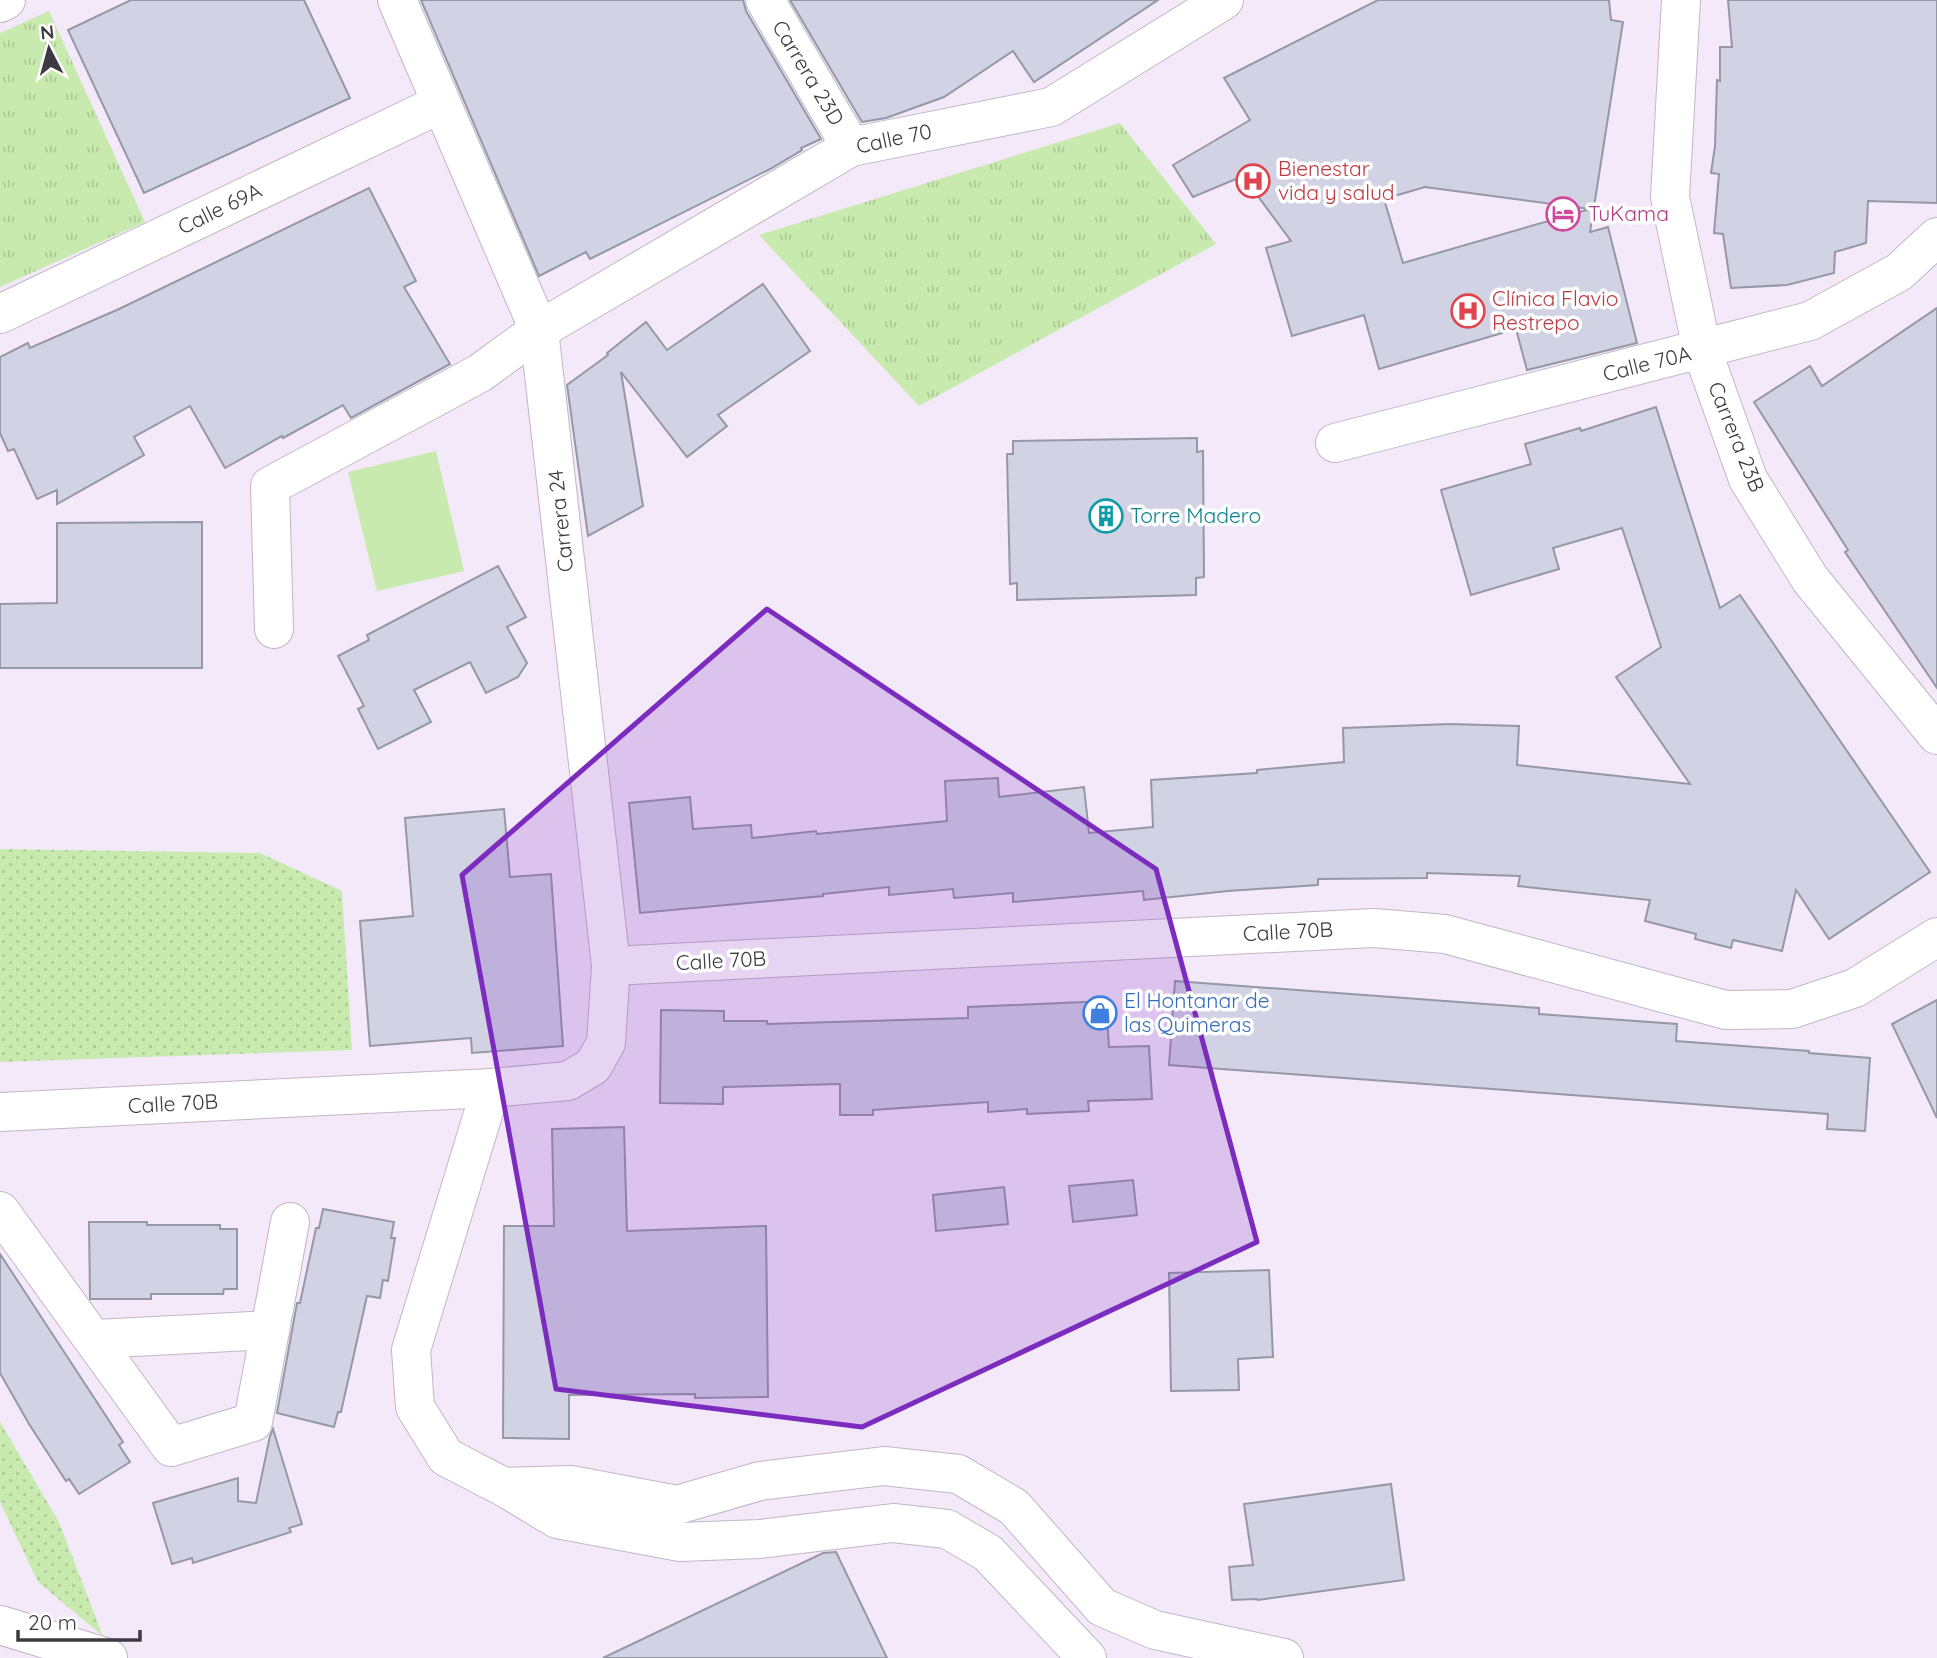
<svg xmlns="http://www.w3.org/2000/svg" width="1937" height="1658" viewBox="0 0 1937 1658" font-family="Quicksand,sans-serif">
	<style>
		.grass { fill: url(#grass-dots) }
		.park { fill: url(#park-tufts) }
		.garden { fill: #c9eaae }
		.building { fill: #d1d2e4; stroke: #9697a7; stroke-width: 2; fill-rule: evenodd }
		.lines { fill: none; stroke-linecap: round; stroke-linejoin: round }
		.minor-casing { stroke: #c1b6c6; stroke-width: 40 }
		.minor { stroke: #fff; stroke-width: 38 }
		.marked { fill: #7b2cbf; fill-opacity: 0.2; stroke: #7b2cbf; stroke-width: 5; stroke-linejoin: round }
		.labels { text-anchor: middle; stroke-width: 7; stroke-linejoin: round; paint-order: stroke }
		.street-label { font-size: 21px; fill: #3e3a41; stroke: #fff }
		.health-label { font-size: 21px; fill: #be3a42; stroke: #fff; text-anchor: start }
		.hotel-label { font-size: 21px; fill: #b23c85; stroke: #fff; text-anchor: start }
		.culture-label { font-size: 21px; fill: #0d838f; stroke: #fff; text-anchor: start }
		.shop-label { font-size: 21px; fill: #366cbe; stroke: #fff; text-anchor: start }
	</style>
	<defs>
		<pattern id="grass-dots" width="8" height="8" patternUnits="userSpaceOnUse" patternTransform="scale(1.75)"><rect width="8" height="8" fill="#c9eaae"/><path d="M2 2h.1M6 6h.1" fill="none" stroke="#aec997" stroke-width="1.8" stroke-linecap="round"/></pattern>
		<pattern id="park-tufts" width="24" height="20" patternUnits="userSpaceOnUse" patternTransform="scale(1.75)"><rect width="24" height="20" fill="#c9eaae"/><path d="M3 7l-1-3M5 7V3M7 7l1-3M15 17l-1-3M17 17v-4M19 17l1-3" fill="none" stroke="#aec997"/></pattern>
	</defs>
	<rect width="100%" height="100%" fill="#f4e9f9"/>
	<g class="grass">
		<path d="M 0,849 L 260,853 L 342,891 L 352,1050 L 0,1062 Z"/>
		<path d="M 0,1422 L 59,1522 L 103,1636 L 38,1582 L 0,1502 Z"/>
	</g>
	<g class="park">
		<path d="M 49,11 L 145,222 L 0,287 L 0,33 Z"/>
		<path d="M 1120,123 L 1216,244 L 919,406 L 759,235 Z"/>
	</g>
	<path class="garden" d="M 436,451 L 464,571 L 377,591 L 348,472 Z"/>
	<g class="building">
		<path d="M 131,0 L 304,0 L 350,98 L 144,193 L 68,30 Z"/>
		<path d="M 421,0 L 743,0 L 746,11 L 821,139 L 801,148 L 802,150 L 770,169 L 590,259 L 586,252 L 539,276 Z"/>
		<path d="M 790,0 L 1158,0 L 1034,82 L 1013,51 L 944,97 L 886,118 L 862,122 Z"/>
		<path d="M 1378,0 L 1609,0 L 1611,20 L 1623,22 L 1590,232 L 1608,227 L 1637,343 L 1527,370 L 1516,329 L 1379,369 L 1364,315 L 1292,336 L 1266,248 L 1291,241 L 1243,176 L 1193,197 L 1173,165 L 1250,120 L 1224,78 ZM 1425,187 L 1590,209 L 1403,263 L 1384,199 Z"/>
		<path d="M 1728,0 L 1937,0 L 1937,203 L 1868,201 L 1866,243 L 1835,252 L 1834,273 L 1787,285 L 1731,288 L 1723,234 L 1714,233 L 1719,174 L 1711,173 L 1715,146 L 1717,80 L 1720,81 L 1720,47 L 1732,47 Z"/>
		<path d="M 369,188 L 416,281 L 404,287 L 450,364 L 351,418 L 343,405 L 283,438 L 282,436 L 225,468 L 190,406 L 134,437 L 144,455 L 57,504 L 57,490 L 37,499 L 14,449 L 8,451 L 0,433 L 0,357 L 28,343 L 30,348 L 119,309 Z"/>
		<path d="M 763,284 L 810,351 L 718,415 L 727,426 L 687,457 L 621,372 L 643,506 L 588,536 L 567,385 L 608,355 L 607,353 L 646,322 L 667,350 Z"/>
		<path d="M 1937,308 L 1937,688 L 1845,552 L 1848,550 L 1754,402 L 1810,366 L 1822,386 Z"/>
		<path d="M 1656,407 L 1720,608 L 1740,595 L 1930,872 L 1829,939 L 1796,890 L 1782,951 L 1733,940 L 1731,948 L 1695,939 L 1696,934 L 1645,921 L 1650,900 L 1518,886 L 1520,876 L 1427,873 L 1427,878 L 1318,879 L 1318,885 L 1228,891 L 1144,900 L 1143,891 L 1013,902 L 1013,893 L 954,898 L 953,889 L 889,895 L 889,887 L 823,894 L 823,896 L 640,913 L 629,803 L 690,797 L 693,829 L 751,825 L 752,838 L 816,831 L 817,834 L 947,821 L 945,781 L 998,778 L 999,797 L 1084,787 L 1089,833 L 1153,827 L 1151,780 L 1257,773 L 1257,770 L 1344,762 L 1343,728 L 1450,724 L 1519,726 L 1517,765 L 1690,784 L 1616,677 L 1661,647 L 1622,528 L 1553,548 L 1559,569 L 1471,595 L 1441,490 L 1531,464 L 1525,444 L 1580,428 L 1581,431 Z"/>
		<path d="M 1197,438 L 1197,452 L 1203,451 L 1204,577 L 1196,578 L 1196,595 L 1017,600 L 1017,583 L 1010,584 L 1007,454 L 1013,454 L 1013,441 Z"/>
		<path d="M 202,522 L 202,668 L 0,668 L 0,604 L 57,603 L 57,523 Z"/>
		<path d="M 498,566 L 526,617 L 507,627 L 527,663 L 518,677 L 486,693 L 470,662 L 414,690 L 431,722 L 378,749 L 358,709 L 364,706 L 338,656 L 369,640 L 367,635 Z"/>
		<path d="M 504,809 L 510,877 L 551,874 L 563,1046 L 472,1053 L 471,1038 L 370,1046 L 360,921 L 413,916 L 405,818 Z"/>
		<path d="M 1175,981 L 1539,1008 L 1539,1014 L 1677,1024 L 1676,1041 L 1809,1051 L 1809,1053 L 1870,1058 L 1865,1131 L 1827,1129 L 1828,1114 L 1169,1065 Z"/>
		<path d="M 1937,1000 L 1937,1118 L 1892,1024 Z"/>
		<path d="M 1106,1001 L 1109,1047 L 1149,1046 L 1152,1099 L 1088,1101 L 1089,1111 L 1027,1114 L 1027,1109 L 988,1112 L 988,1102 L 873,1110 L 873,1115 L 840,1115 L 840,1084 L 723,1087 L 723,1104 L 660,1103 L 661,1010 L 724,1011 L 724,1021 L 767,1021 L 767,1024 L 968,1018 L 968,1007 Z"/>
		<path d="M 624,1127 L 627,1231 L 766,1226 L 768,1397 L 695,1398 L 695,1394 L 569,1395 L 569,1439 L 503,1438 L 504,1226 L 554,1226 L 552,1129 Z"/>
		<path d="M 1133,1180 L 1137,1215 L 1073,1222 L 1069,1186 Z"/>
		<path d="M 1004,1187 L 1008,1224 L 936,1231 L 933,1195 Z"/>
		<path d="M 323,1209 L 394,1222 L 391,1238 L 395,1238 L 388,1281 L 383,1280 L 380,1298 L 367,1296 L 341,1412 L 338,1412 L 334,1427 L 277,1413 L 297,1303 L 300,1303 L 316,1228 L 319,1228 Z"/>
		<path d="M 89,1222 L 147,1222 L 147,1225 L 220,1225 L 220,1229 L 237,1229 L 237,1289 L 224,1289 L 223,1294 L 151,1294 L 151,1299 L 90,1299 Z"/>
		<path d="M 0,1254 L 123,1442 L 119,1445 L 130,1462 L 79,1494 L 69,1479 L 66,1481 L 29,1424 L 0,1373 Z"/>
		<path d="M 1269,1270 L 1273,1357 L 1238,1359 L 1239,1390 L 1171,1391 L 1169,1273 Z"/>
		<path d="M 273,1429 L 302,1524 L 289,1528 L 291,1532 L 193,1563 L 192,1558 L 172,1564 L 153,1503 L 238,1478 L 238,1501 L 256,1503 L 270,1436 Z"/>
		<path d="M 1391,1484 L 1404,1580 L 1258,1600 L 1257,1599 L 1232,1600 L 1229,1567 L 1253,1565 L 1244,1504 Z"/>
		<path d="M 836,1552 L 887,1658 L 603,1658 L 823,1553 Z"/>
	</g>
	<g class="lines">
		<defs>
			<g id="minor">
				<path d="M 765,0 L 851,147"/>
				<path d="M 1681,0 L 1670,197 L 1702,350 L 1748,479 L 1810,579 L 1937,735"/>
				<path d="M 0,3 L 6,0"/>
				<path d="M 0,314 L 440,104"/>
				<path d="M 1335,443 L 1810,321 L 1899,272 L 1937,237"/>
				<path d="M 274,629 L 270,486 L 480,373 L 539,330 L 851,147 L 1051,107 L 1224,0"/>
				<path d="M 611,966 L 1374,928 L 1445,934 L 1726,1010 L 1792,1009 L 1855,988 L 1937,937"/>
				<path d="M 491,1088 L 411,1350 L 415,1407 L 446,1457 L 504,1487 L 557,1519 L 680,1542 L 760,1539 L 893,1523 L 947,1529 L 988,1553 L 1087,1658"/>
				<path d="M 0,1112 L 491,1088 L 568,1081 L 593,1066 L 606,1043 L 611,966 L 539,330 L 397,0"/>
				<path d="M 0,1211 L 171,1447 L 253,1422 L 290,1222"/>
				<path d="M 95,1339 L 270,1330"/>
				<path d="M 504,1487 L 571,1485 L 677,1505 L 760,1481 L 884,1466 L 958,1474 L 1014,1507 L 1102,1607 L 1155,1630 L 1284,1658"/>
				<path d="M 0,1625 L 108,1658"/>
			</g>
		</defs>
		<use href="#minor" class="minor-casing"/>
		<use href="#minor" class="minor"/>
	</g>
	<path class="marked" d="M 767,609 L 1156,869 L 1257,1242 L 862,1427 L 556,1389 L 462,875 Z"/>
	<defs>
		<symbol id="hospital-ring" viewBox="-11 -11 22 22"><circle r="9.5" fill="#fff" stroke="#e0444e" stroke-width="1.5"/><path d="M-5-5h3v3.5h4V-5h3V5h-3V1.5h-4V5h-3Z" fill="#e0444e"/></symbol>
		<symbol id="hotel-ring" viewBox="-11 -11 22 22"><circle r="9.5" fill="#fff" stroke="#d1479c" stroke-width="1.5"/><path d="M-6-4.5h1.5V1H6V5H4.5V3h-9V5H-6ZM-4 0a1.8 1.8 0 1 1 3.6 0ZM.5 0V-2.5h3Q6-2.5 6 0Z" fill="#d1479c"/></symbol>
		<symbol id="building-ring" viewBox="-11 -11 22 22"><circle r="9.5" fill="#fff" stroke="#0f9aa8" stroke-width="1.5"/><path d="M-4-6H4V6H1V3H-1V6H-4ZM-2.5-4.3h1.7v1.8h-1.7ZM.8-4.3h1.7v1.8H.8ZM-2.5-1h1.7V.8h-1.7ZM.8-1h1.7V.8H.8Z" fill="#0f9aa8"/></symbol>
		<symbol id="shop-ring" viewBox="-11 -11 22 22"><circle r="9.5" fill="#fff" stroke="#3f7fe0" stroke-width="1.5"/><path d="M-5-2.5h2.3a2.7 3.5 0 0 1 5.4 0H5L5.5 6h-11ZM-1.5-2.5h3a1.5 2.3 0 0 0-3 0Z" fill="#3f7fe0"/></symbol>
	</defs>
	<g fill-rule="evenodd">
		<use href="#hospital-ring" x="1234" y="162" width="38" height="38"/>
		<use href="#hotel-ring" x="1544" y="195" width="38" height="38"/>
		<use href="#hospital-ring" x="1449" y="292" width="38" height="38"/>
		<use href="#building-ring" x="1087" y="497" width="38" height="38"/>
		<use href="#shop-ring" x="1081" y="994" width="38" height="38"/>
	</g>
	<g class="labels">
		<g class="street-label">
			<text transform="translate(808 73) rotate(59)" y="7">Carrera 23D</text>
			<text transform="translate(894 139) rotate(-12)" y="7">Calle 70</text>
			<text transform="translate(220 209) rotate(-26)" y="7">Calle 69A</text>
			<text transform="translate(1647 364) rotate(-14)" y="7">Calle 70A</text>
			<text transform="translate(1736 437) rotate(68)" y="7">Carrera 23B</text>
			<text transform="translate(561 521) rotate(-96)" y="7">Carrera 24</text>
			<text transform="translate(1288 932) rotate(-3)" y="7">Calle 70B</text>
			<text transform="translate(721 961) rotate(-3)" y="7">Calle 70B</text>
			<text transform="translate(173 1104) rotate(-3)" y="7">Calle 70B</text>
		</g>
		<g class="health-label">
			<text x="1278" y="176">Bienestar<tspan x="1278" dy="24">vida y salud</tspan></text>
			<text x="1492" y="306">Clínica Flavio<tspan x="1492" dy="24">Restrepo</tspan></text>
		</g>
		<g class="hotel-label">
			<text x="1588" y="221">TuKama</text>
		</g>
		<g class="culture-label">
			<text x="1130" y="523">Torre Madero</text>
		</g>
		<g class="shop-label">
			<text x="1124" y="1008">El Hontanar de<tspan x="1124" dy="24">las Quimeras</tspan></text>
		</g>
	</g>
	<g transform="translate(49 49) rotate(354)" stroke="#ffffff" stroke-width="5" paint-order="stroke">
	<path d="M0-5L12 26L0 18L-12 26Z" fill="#3e3a41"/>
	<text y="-10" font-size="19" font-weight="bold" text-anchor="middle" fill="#3e3a41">N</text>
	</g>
	<path d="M18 1630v10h122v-10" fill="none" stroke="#3e3a41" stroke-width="3.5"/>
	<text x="28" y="1630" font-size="21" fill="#3e3a41" stroke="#ffffff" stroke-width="5" paint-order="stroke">20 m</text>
</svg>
